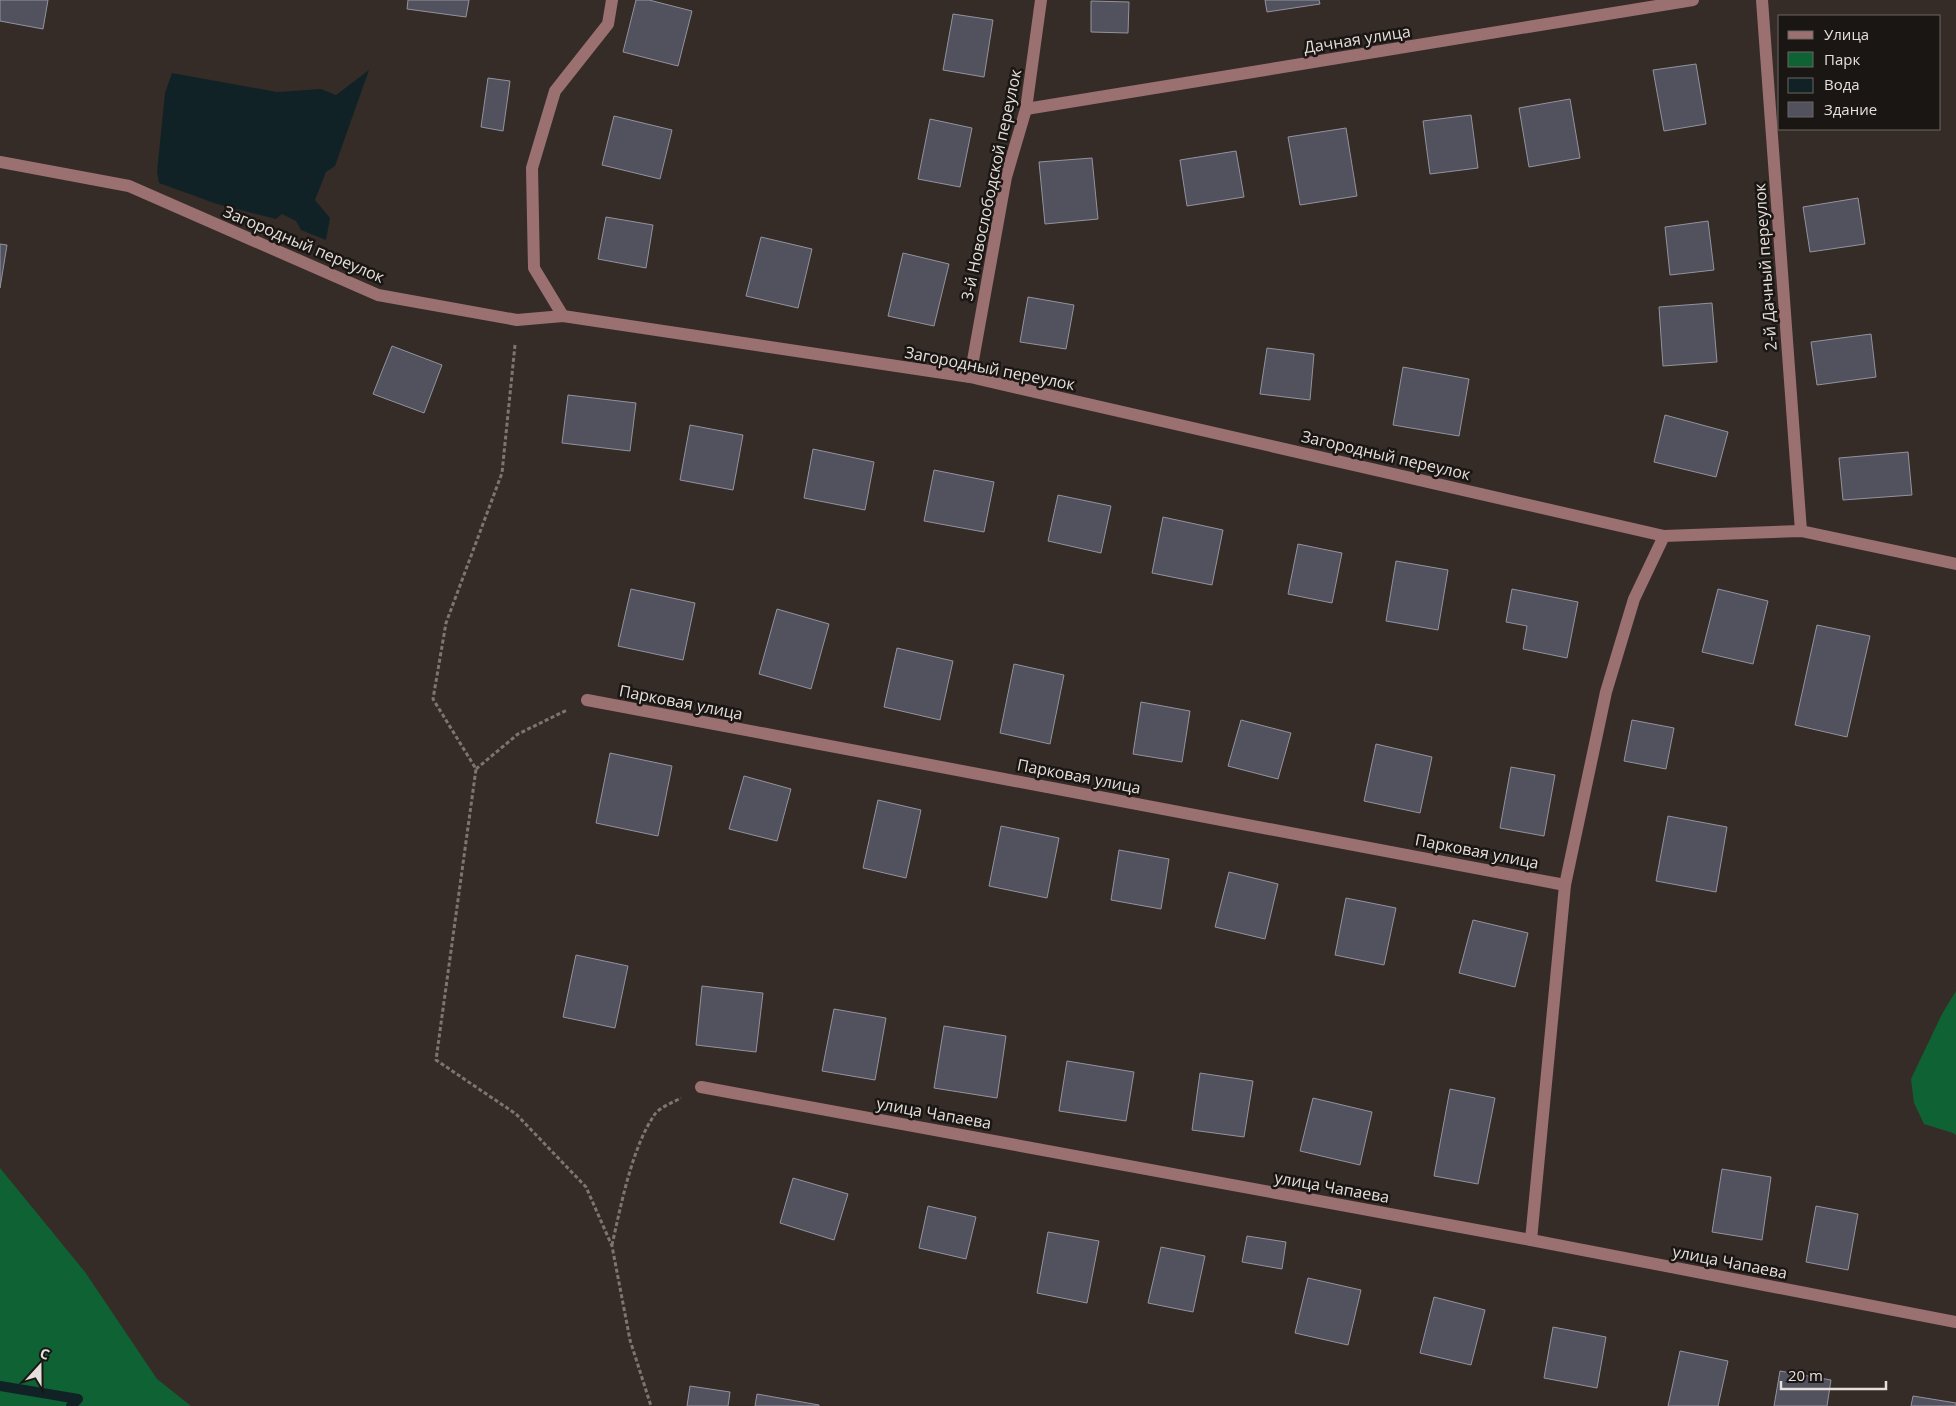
<svg xmlns="http://www.w3.org/2000/svg" width="1956" height="1406" viewBox="0 0 1956 1406" font-family="'Open Sans',sans-serif">
	<style>
		.green { fill: #0e6234 }
		.water { fill: #112226 }
		.lines { fill: none; stroke-linecap: round; stroke-linejoin: round }
		.stream { stroke: #112226; stroke-width: 10 }
		.building { fill: #51525d; stroke: #92939f }
		.path { stroke: #7e7571; stroke-width: 3; stroke-dasharray: 4 2.5; stroke-linecap: butt }
		.minor { stroke: #9b7071; stroke-width: 12 }
		.labels { text-anchor: middle; stroke-width: 5; stroke-linejoin: round; paint-order: stroke }
		.street-label { font-size: 16px; fill: #e6dfdc; stroke: #1a1613 }
	</style>
	<rect width="100%" height="100%" fill="#362c27"/>
	<g class="green">
		<path d="M 1956,991 L 1956,1135 L 1953,1133 L 1924,1124 L 1914,1103 L 1911,1079 L 1942,1014 Z"/>
		<path d="M 0,1168 L 85,1272 L 157,1379 L 191,1406 L 0,1406 Z"/>
	</g>
	<path class="water" d="M 369,70 L 335,166 L 326,172 L 315,200 L 330,218 L 326,240 L 301,230 L 296,221 L 282,214 L 276,219 L 217,204 L 159,183 L 157,172 L 165,93 L 172,73 L 277,92 L 321,89 L 336,95 Z"/>
	<g class="lines">
		<path class="stream" d="M 0,1386 L 78,1399 L 71,1406"/>
	</g>
	<g class="building">
		<path d="M 0,0 L 48,0 L 43,29 L 0,21 Z"/>
		<path d="M 408,0 L 469,0 L 466,17 L 407,9 Z"/>
		<path d="M 636,0 L 649,0 L 692,11 L 678,66 L 623,52 Z"/>
		<path d="M 1265,0 L 1319,0 L 1320,4 L 1267,12 Z"/>
		<path d="M 1091,1 L 1129,2 L 1128,33 L 1091,32 Z"/>
		<path d="M 953,14 L 993,20 L 984,77 L 943,70 Z"/>
		<path d="M 1696,64 L 1706,124 L 1664,131 L 1653,70 Z"/>
		<path d="M 488,78 L 510,81 L 503,131 L 481,127 Z"/>
		<path d="M 1570,99 L 1580,158 L 1529,167 L 1519,108 Z"/>
		<path d="M 1471,115 L 1478,168 L 1430,174 L 1423,121 Z"/>
		<path d="M 614,116 L 672,130 L 660,179 L 602,165 Z"/>
		<path d="M 930,119 L 972,128 L 960,187 L 918,179 Z"/>
		<path d="M 1346,128 L 1357,196 L 1300,205 L 1288,137 Z"/>
		<path d="M 1236,151 L 1244,197 L 1187,206 L 1180,160 Z"/>
		<path d="M 1092,158 L 1098,219 L 1045,224 L 1039,162 Z"/>
		<path d="M 1858,198 L 1865,244 L 1810,252 L 1803,207 Z"/>
		<path d="M 606,217 L 653,225 L 646,268 L 598,259 Z"/>
		<path d="M 1708,221 L 1714,270 L 1670,275 L 1665,227 Z"/>
		<path d="M 761,237 L 812,249 L 798,308 L 746,296 Z"/>
		<path d="M 0,244 L 7,245 L 0,288 Z"/>
		<path d="M 903,253 L 949,264 L 934,326 L 888,316 Z"/>
		<path d="M 1028,297 L 1074,305 L 1066,349 L 1020,342 Z"/>
		<path d="M 1712,303 L 1717,362 L 1663,366 L 1659,307 Z"/>
		<path d="M 1871,334 L 1876,377 L 1817,385 L 1811,342 Z"/>
		<path d="M 392,346 L 442,365 L 424,413 L 373,394 Z"/>
		<path d="M 1267,348 L 1314,354 L 1310,400 L 1260,394 Z"/>
		<path d="M 1403,367 L 1469,379 L 1459,436 L 1393,425 Z"/>
		<path d="M 568,395 L 636,403 L 630,451 L 562,443 Z"/>
		<path d="M 1665,415 L 1728,432 L 1716,477 L 1654,462 Z"/>
		<path d="M 690,425 L 743,435 L 733,490 L 680,480 Z"/>
		<path d="M 813,449 L 874,462 L 865,510 L 804,498 Z"/>
		<path d="M 1908,452 L 1912,495 L 1843,500 L 1839,458 Z"/>
		<path d="M 934,470 L 994,482 L 984,532 L 924,521 Z"/>
		<path d="M 1058,495 L 1111,506 L 1101,553 L 1048,541 Z"/>
		<path d="M 1163,517 L 1223,530 L 1212,585 L 1152,573 Z"/>
		<path d="M 1298,544 L 1342,553 L 1332,603 L 1288,594 Z"/>
		<path d="M 1396,561 L 1448,570 L 1438,630 L 1386,621 Z"/>
		<path d="M 631,589 L 695,603 L 683,660 L 618,646 Z"/>
		<path d="M 1512,589 L 1578,602 L 1567,658 L 1523,649 L 1527,626 L 1506,622 Z"/>
		<path d="M 1718,589 L 1768,601 L 1753,664 L 1702,652 Z"/>
		<path d="M 777,609 L 829,624 L 811,689 L 759,674 Z"/>
		<path d="M 1817,625 L 1870,636 L 1847,737 L 1795,725 Z"/>
		<path d="M 897,648 L 953,661 L 940,720 L 884,707 Z"/>
		<path d="M 1014,664 L 1064,675 L 1050,744 L 1000,733 Z"/>
		<path d="M 1141,702 L 1190,711 L 1182,762 L 1133,754 Z"/>
		<path d="M 1241,720 L 1291,733 L 1278,779 L 1228,766 Z"/>
		<path d="M 1632,720 L 1674,728 L 1666,769 L 1624,761 Z"/>
		<path d="M 1376,744 L 1432,757 L 1420,813 L 1364,801 Z"/>
		<path d="M 610,753 L 672,766 L 658,836 L 596,823 Z"/>
		<path d="M 1511,767 L 1555,775 L 1544,836 L 1500,828 Z"/>
		<path d="M 744,776 L 791,789 L 777,841 L 729,829 Z"/>
		<path d="M 878,800 L 921,810 L 906,878 L 863,868 Z"/>
		<path d="M 1668,816 L 1727,827 L 1716,892 L 1656,881 Z"/>
		<path d="M 1001,826 L 1059,838 L 1047,898 L 989,886 Z"/>
		<path d="M 1119,850 L 1169,859 L 1161,909 L 1111,900 Z"/>
		<path d="M 1229,872 L 1278,884 L 1265,939 L 1215,927 Z"/>
		<path d="M 1346,898 L 1396,908 L 1384,965 L 1335,955 Z"/>
		<path d="M 1473,920 L 1528,933 L 1515,987 L 1459,973 Z"/>
		<path d="M 576,955 L 628,966 L 615,1028 L 563,1017 Z"/>
		<path d="M 702,986 L 763,993 L 756,1052 L 696,1045 Z"/>
		<path d="M 834,1009 L 886,1018 L 875,1080 L 822,1071 Z"/>
		<path d="M 944,1026 L 1006,1036 L 997,1098 L 934,1088 Z"/>
		<path d="M 1067,1061 L 1134,1072 L 1126,1121 L 1059,1111 Z"/>
		<path d="M 1200,1073 L 1253,1081 L 1244,1137 L 1192,1130 Z"/>
		<path d="M 1450,1089 L 1495,1098 L 1478,1184 L 1434,1176 Z"/>
		<path d="M 1313,1098 L 1372,1112 L 1360,1165 L 1300,1151 Z"/>
		<path d="M 1722,1169 L 1771,1177 L 1762,1240 L 1712,1232 Z"/>
		<path d="M 793,1178 L 848,1194 L 834,1240 L 780,1223 Z"/>
		<path d="M 928,1206 L 976,1217 L 966,1259 L 919,1248 Z"/>
		<path d="M 1816,1206 L 1858,1214 L 1848,1270 L 1806,1262 Z"/>
		<path d="M 1048,1232 L 1099,1241 L 1087,1303 L 1037,1293 Z"/>
		<path d="M 1247,1236 L 1286,1242 L 1282,1269 L 1242,1262 Z"/>
		<path d="M 1161,1247 L 1205,1256 L 1193,1312 L 1148,1303 Z"/>
		<path d="M 1308,1278 L 1361,1290 L 1348,1345 L 1295,1333 Z"/>
		<path d="M 1434,1297 L 1485,1310 L 1471,1365 L 1420,1353 Z"/>
		<path d="M 1553,1327 L 1606,1337 L 1597,1388 L 1544,1378 Z"/>
		<path d="M 1680,1351 L 1728,1361 L 1718,1406 L 1668,1406 Z"/>
		<path d="M 1780,1371 L 1831,1380 L 1827,1406 L 1774,1406 Z"/>
		<path d="M 690,1386 L 730,1392 L 728,1406 L 687,1406 Z"/>
		<path d="M 757,1394 L 819,1405 L 819,1406 L 755,1406 Z"/>
		<path d="M 1913,1396 L 1956,1403 L 1956,1406 L 1911,1406 Z"/>
	</g>
	<g class="lines">
		<g class="path">
			<path d="M 515,345 L 502,473 L 446,623 L 433,699 L 476,769 L 436,1060 L 516,1114 L 586,1187 L 612,1246 L 630,1340 L 651,1406"/>
			<path d="M 476,769 L 518,734 L 567,710"/>
			<path d="M 612,1245 C 621,1205 632,1147 655,1114 C 660,1107 674,1102 681,1098"/>
		</g>
		<g class="minor">
			<path d="M 1762,0 L 1801,531"/>
			<path d="M 1026,109 L 1693,0"/>
			<path d="M 0,162 L 129,186 L 378,295 L 517,320 L 563,316 L 970,377 L 1664,536 L 1801,531 L 1956,564"/>
			<path d="M 563,316 L 534,268 L 532,168 L 555,91 L 608,24 L 612,0"/>
			<path d="M 970,377 L 1006,177 L 1026,109 L 1041,0"/>
			<path d="M 587,700 L 1565,885"/>
			<path d="M 701,1087 L 1531,1240 L 1956,1322"/>
			<path d="M 1531,1240 L 1565,885 L 1606,692 L 1634,599 L 1664,536"/>
		</g>
	</g>
	<g class="labels">
		<g class="street-label">
			<text transform="translate(1357 39) rotate(-9)" y="6">Дачная улица</text>
			<text transform="translate(991 185) rotate(-78)" y="6">3-й Новослободской переулок</text>
			<text transform="translate(304 244) rotate(23)" y="6">Загородный переулок</text>
			<text transform="translate(1765 267) rotate(-94)" y="6">2-й Дачный переулок</text>
			<text transform="translate(990 368) rotate(11)" y="6">Загородный переулок</text>
			<text transform="translate(1386 455) rotate(13)" y="6">Загородный переулок</text>
			<text transform="translate(681 702) rotate(11)" y="6">Парковая улица</text>
			<text transform="translate(1079 776) rotate(11)" y="6">Парковая улица</text>
			<text transform="translate(1477 851) rotate(11)" y="6">Парковая улица</text>
			<text transform="translate(934 1113) rotate(10)" y="6">улица Чапаева</text>
			<text transform="translate(1332 1187) rotate(10)" y="6">улица Чапаева</text>
			<text transform="translate(1730 1262) rotate(11)" y="6">улица Чапаева</text>
		</g>
	</g>
	<rect x="1778" y="15" width="162" height="115" fill="#1a1613" stroke="#6c6663"/>
	<rect x="1788" y="31" width="25" height="8" fill="#9b7071" stroke="#6c6663"/>
	<text x="1824" y="40" font-size="15" fill="#e6dfdc">Улица</text>
	<rect x="1788" y="52" width="25" height="15" fill="#0e6234" stroke="#6c6663"/>
	<text x="1824" y="65" font-size="15" fill="#e6dfdc">Парк</text>
	<rect x="1788" y="78" width="25" height="15" fill="#112226" stroke="#6c6663"/>
	<text x="1824" y="90" font-size="15" fill="#e6dfdc">Вода</text>
	<rect x="1788" y="102" width="25" height="15" fill="#51525d" stroke="#6c6663"/>
	<text x="1824" y="115" font-size="15" fill="#e6dfdc">Здание</text>
	<g transform="translate(40 1366) rotate(21)" stroke="#1a1613" stroke-width="4" paint-order="stroke">
	<path d="M0-4L9 19L0 12L-9 19Z" fill="#e6dfdc"/>
	<text y="-8" font-size="14" font-weight="bold" text-anchor="middle" fill="#e6dfdc">С</text>
	</g>
	<path d="M1781 1381v8h105v-8" fill="none" stroke="#e6dfdc" stroke-width="2.5"/>
	<text x="1788" y="1381" font-size="15" fill="#e6dfdc" stroke="#1a1613" stroke-width="4" paint-order="stroke">20 m</text>
</svg>
